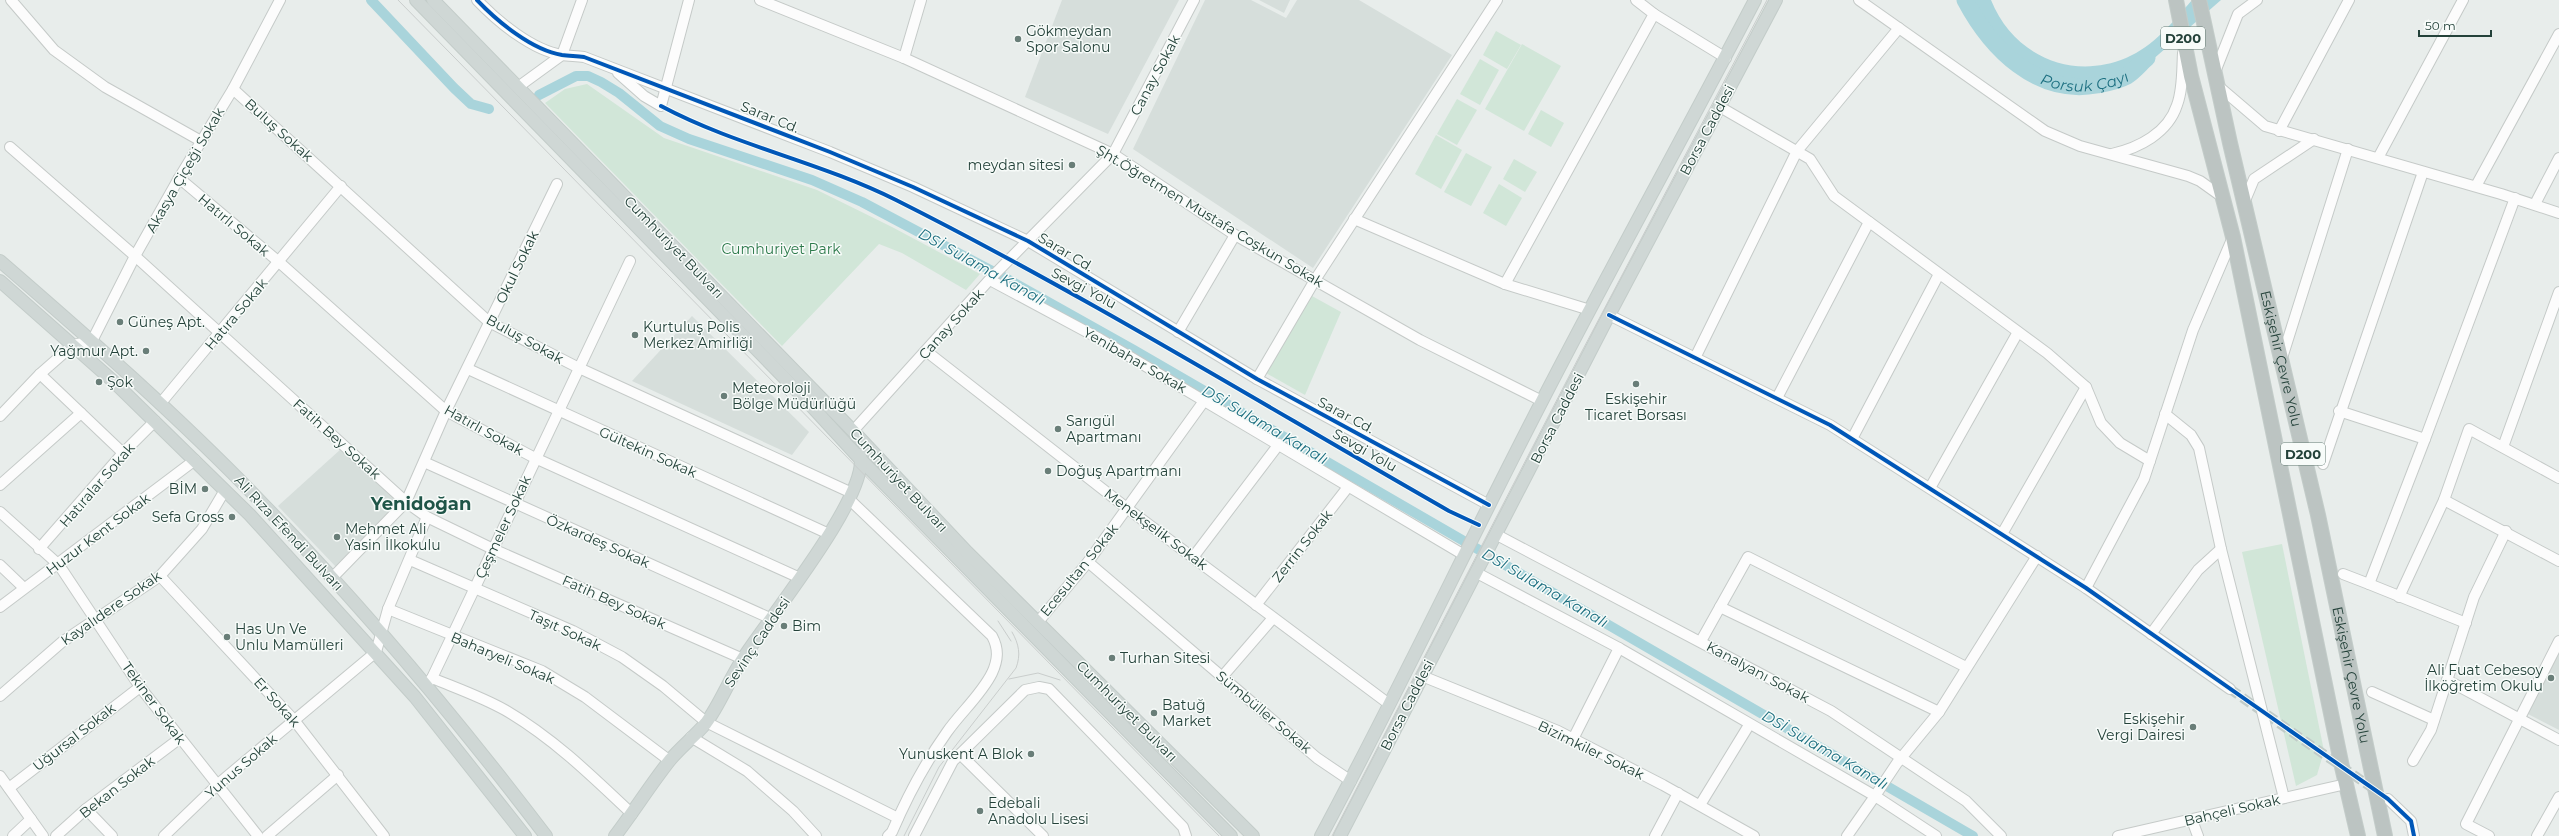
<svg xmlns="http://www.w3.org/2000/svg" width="2559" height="836" viewBox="0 0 2559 836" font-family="Montserrat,sans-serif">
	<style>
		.built { fill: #d6dedb }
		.green { fill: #d1e6d8 }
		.water { fill: #a9d4db }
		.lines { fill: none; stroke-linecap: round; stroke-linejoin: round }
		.canal { stroke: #a9d4db; stroke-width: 10 }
		.river { stroke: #a9d4db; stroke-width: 17 }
		.minor-tunnel { stroke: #c1cbc8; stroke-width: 10; stroke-dasharray: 10 5; stroke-linecap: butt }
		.minor-casing { stroke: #c5cac8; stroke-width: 12 }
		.major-casing { stroke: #c3ccc9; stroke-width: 14 }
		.highway-casing { stroke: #c3ccc9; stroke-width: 16 }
		.minor { stroke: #fcfcfc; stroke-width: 10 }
		.major { stroke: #cfd7d5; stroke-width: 12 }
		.highway { stroke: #bcc4c2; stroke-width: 14 }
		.tram { stroke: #c9cdcc; stroke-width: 1 }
		.cycleway-casing { stroke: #f7fbf9; stroke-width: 6 }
		.cycleway { stroke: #0057b8; stroke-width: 4 }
		.poi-dot { fill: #697e78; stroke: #f7fbf9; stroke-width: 1.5 }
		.labels { text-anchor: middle; stroke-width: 3; stroke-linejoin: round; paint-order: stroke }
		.shield { fill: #f7fbf9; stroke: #637a73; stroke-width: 1 }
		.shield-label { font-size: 13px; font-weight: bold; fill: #24423a }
		.poi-label { font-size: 14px; fill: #24423a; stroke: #f7fbf9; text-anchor: start }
		.street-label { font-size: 14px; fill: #24423a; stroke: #f7fbf9 }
		.park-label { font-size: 14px; fill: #2d7a4b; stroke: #f7fbf9 }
		.water-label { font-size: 15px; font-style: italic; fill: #1c6f80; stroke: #f7fbf9 }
		.district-label { font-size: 18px; font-weight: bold; fill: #1f5548; stroke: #f7fbf9 }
	</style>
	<rect width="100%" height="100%" fill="#e8edeb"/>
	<g class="built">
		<path d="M 1062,0 L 1179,0 L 1108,134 L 1025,97 Z"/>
		<path d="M 1205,0 L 1251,0 L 1286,18 L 1297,0 L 1359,0 L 1452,55 L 1313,268 L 1133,149 Z"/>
		<path d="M 1259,0 L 1290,0 L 1284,13 Z"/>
		<path d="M 692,316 L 809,432 L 792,455 L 632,381 Z"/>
		<path d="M 341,449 L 401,504 L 337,568 L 278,506 Z"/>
		<path d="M 2559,644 L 2559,730 L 2526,713 Z"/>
	</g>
	<g class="green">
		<path d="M 1496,31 L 1521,45 L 1507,69 L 1483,55 Z"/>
		<path d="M 1522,44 L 1561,66 L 1524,131 L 1485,109 Z"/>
		<path d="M 1480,59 L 1499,70 L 1480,105 L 1460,94 Z"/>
		<path d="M 587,84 L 664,138 L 817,190 L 892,227 L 980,274 L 966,290 L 902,253 L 879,244 L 782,346 L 545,103 L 565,89 Z"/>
		<path d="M 1457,99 L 1477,110 L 1457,145 L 1437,134 Z"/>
		<path d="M 1541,110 L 1564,123 L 1551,147 L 1528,134 Z"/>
		<path d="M 1436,135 L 1462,150 L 1441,189 L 1415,174 Z"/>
		<path d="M 1466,153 L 1492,167 L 1471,206 L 1444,192 Z"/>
		<path d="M 1514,159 L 1537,172 L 1525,192 L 1503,179 Z"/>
		<path d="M 1499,184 L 1522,198 L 1506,226 L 1483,213 Z"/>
		<path d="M 1312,296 L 1341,312 L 1305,395 L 1266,373 Z"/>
		<path d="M 2282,544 L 2324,751 L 2317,775 L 2296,786 L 2242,552 Z"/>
	</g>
	<path class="water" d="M 1970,0 L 1991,0 C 2013,55 2071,81 2126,58 C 2154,46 2173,22 2192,0 L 2221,0 L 2143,68 L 2111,80 L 2067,82 L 2042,79 L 1982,32 Z"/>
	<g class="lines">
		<g class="canal">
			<path d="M 371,0 L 454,88 L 471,104 L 489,109"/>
			<path d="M 539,95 L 576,76 L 588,76 L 601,82 L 619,93 L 660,126 L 689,139 L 812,180 L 862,202 L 1009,280 L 1134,350 L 1973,836"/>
		</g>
		<path class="river" id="s1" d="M 1965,0 C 1991,49 2037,96 2097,85 C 2107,83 2118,81 2127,76 C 2134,72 2141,63 2147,58"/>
		<path class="minor-tunnel" d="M 2230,689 L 2378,792"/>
		<defs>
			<g id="minor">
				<path d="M 11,0 L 54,50 L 105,87 L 201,141"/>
				<path d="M 477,0 C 498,22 532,50 562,55 C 569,56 576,56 584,57 L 830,152 L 913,187 L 1028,241 L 1257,379 L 1489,505"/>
				<path d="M 760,0 L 904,58 L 1113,154 L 1235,235 L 1420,340 L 1542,401"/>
				<path d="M 1859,0 L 2045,131 L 2080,146 L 2188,176 L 2200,181 L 2221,196"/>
				<path d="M 1654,14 L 1726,58"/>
				<path d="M 904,58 L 921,0"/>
				<path d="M 2215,72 L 2238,14 L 2257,0"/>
				<path d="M 618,73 L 644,96 L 661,106 L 689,0"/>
				<path d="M 2217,85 L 2265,126 L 2501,194 L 2559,213"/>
				<path d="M 518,87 L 562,55 L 582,0"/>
				<path d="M 233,89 L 489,322 L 579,368 L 852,493"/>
				<path d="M 1720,107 L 1810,159 L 1834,196 L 2047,353 L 2086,387 L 2101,423 L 2120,443 L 2150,461"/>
				<path d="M 2279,131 L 2349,0"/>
				<path d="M 10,147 L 135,256 L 406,502 L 427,517 L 493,549 L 743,659"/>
				<path d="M 2112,154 C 2139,148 2168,133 2177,105 C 2183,89 2182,69 2183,53"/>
				<path d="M 2378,158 L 2463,0"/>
				<path d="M 179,178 L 279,262 L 446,411 L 535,458 L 800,578"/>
				<path d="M 2476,186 L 2559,34"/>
				<path d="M 2244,203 L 2254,179 L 2314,139"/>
				<path d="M 2535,204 L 2559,158"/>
				<path d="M 1354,219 L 1505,284 L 1590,310"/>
				<path d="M 990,280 L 1100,339 L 1464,555"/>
				<path d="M 1505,284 L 1654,14 L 1636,0"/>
				<path d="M 1609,315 L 1830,425 L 2086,588 L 2230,689"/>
				<path d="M 1178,332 L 1235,235"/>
				<path d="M 926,351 L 1128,509 L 1389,704"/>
				<path d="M 1695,358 L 1797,151 L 1899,28"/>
				<path d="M 2282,358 L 2348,149"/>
				<path d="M 468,369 L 829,534"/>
				<path d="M 40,374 L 123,453"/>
				<path d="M 1257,379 L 1315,280 L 1497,0"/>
				<path d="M 1777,398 L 1869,222"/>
				<path d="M 160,404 L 341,186"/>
				<path d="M 2339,411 L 2425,439 L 2515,198"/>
				<path d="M 2165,414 L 2191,435 L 2199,448 L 2221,549 L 2284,798"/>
				<path d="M 0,416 L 40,374 L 73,345 L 92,341 L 135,256 L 179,178 L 233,89 L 280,0"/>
				<path d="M 853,431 L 991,278 L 1113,154 L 1194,0"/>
				<path d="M 1852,439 L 1939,274"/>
				<path d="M 2503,447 L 2559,292"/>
				<path d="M 424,462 L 772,619"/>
				<path d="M 2323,464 L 2423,172"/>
				<path d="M 0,485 L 81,413"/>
				<path d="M 1930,488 L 2018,332"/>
				<path d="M 849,499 L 992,636 C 999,649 998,660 992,673 C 981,695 961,712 947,732 C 925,763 907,797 892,832 L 888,836"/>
				<path d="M 2444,500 L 2559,561"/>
				<path d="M 0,512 L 59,565 L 140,687 L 258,836"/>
				<path d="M 2002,534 L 2086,387"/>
				<path d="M 1497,535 L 1831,711 L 1966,801 L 2001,836"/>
				<path d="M 39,549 L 123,453 L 155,421"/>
				<path d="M 1194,556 L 1279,444"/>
				<path d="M 410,560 L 573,631 L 622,657 L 663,686 L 706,722 L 898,818"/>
				<path d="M 1088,562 L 1317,758 L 1351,781"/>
				<path d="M 0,565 L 24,588"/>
				<path d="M 1477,573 L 1619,648 L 1875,796 L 1897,763 L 1939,712 L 2037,556"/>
				<path d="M 2343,574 L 2369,584 L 2425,439"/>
				<path d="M 160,576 L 294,720 L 384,836"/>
				<path d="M 332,578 L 406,502 L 446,411 L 557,184"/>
				<path d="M 2369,584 L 2466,623"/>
				<path d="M 2086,588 L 2144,479 L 2193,330 L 2233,237"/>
				<path d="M 2399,597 L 2444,500 L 2469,429 L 2559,478"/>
				<path d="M 1256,605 L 1348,487"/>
				<path d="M 0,607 L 195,460"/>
				<path d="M 1720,607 L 1939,712"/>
				<path d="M 388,609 L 542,671 L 585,697 L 670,761"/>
				<path d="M 1038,622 L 1088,562 L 1204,401"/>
				<path d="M 2151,634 L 2198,570 L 2221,549"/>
				<path d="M 1701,641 L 1748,557 L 1966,667"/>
				<path d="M 1422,676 L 1558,731 L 1663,785 L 1754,836"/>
				<path d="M 1222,677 L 1273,618"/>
				<path d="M 432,678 C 456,688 482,697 505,710 C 553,738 592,776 632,814"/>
				<path d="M 2447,680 L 2559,740"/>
				<path d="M 427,684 L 432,678 L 452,636 L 630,261"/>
				<path d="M 2372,692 L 2434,720"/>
				<path d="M 0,696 L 62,642 L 160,576 L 202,529 L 225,490"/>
				<path d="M 691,737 L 747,771 L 793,811 L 816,836"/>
				<path d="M 1573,739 L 1619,648"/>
				<path d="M 960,754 L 1043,836"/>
				<path d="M 2413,761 L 2431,730 L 2474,597 L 2506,531"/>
				<path d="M 0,776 L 43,836"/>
				<path d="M 9,788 L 140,687"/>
				<path d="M 2388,799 L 2411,821 L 2414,836"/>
				<path d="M 1700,805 L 1749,725"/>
				<path d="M 86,809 L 112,836"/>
				<path d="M 2192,820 L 2198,836"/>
				<path d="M 13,836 L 31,819"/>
				<path d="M 56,836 L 86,809 L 179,739"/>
				<path d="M 164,836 L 218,784 L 376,652 L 388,609 L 427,517"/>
				<path d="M 267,836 L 338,775"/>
				<path d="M 914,836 L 953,761 L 1025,690 L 1039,687 L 1049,689 L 1183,827 L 1186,836"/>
				<path d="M 1655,836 L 1678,793"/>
				<path d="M 1847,836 L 1875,796 L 1936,836"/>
				<path d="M 2118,836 L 2346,784"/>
				<path d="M 2489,836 L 2466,824 L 2559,641"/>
				<path d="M 2537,836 L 2559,797"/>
			</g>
			<g id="major">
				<path d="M 416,0 L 805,399 L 862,461 L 1231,836"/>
				<path d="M 433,0 L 853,431 L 967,552 L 1253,836"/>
				<path d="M 0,261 C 89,338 179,417 261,502 C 363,607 457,719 546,836"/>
				<path d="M 0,281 L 113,381 L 250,515 L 415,697 L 525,836"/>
				<path d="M 615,836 C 634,811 651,784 670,760 C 681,747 695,736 706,723 C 720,704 729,680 742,660 C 765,623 871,494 860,455"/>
				<path d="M 1321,836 C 1398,693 1467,546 1542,401 C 1611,267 1685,134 1755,0"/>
				<path d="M 1340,836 L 1609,315 L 1776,0"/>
			</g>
			<g id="highway">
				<path d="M 2176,0 L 2191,76 L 2233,237 L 2342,767 L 2358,836"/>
				<path id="s2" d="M 2199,0 L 2230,143 L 2318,515 L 2385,836"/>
			</g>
		</defs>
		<use href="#minor" class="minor-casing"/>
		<use href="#major" class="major-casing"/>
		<use href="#highway" class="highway-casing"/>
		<use href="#minor" class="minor"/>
		<use href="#major" class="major"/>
		<use href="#highway" class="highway"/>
		<g class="tram">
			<path d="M 398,0 L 1219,836"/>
			<path d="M 998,621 L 1011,641"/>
			<path d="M 1009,679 L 1038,673 L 1060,680"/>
			<path d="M 904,836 L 939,767 L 1016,668 C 1021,655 1019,644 1012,632"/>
			<path d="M 1332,836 L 1581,353 L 1767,0"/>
		</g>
		<defs>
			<g id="cycleway">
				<path d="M 477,0 C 498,22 532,50 562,55 C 569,56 576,56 584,57 L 830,152 L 913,187 L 1028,241 L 1257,379 L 1489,505"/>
				<path d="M 661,106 C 736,146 820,162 896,200 C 1085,295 1265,406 1449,511 L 1479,525"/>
				<path d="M 1609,315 L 1830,425 L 2086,588 L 2388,799 L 2411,821 L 2414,836"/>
			</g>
		</defs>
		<use href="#cycleway" class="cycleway-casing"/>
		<use href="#cycleway" class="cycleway"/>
	</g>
	<g class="poi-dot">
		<circle cx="1018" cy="39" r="4"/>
		<circle cx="1072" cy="165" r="4"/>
		<circle cx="120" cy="322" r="4"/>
		<circle cx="635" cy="335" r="4"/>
		<circle cx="146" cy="351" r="4"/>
		<circle cx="99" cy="382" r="4"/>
		<circle cx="1636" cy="384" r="4"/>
		<circle cx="724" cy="396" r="4"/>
		<circle cx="1058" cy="429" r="4"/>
		<circle cx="1048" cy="471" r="4"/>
		<circle cx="205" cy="489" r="4"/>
		<circle cx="232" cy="517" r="4"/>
		<circle cx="337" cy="537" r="4"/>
		<circle cx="784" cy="626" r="4"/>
		<circle cx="227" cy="637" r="4"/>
		<circle cx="1112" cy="658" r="4"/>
		<circle cx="2551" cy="678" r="4"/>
		<circle cx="1154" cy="713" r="4"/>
		<circle cx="2193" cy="727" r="4"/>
		<circle cx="1031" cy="754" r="4"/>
		<circle cx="980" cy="811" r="4"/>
	</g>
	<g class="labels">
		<g class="shield">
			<rect x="2161" y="27" width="44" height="22" rx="3"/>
			<rect x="2281" y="443" width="44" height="22" rx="3"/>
		</g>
		<g class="shield-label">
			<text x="2183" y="43">D200</text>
			<text x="2303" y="459">D200</text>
		</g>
		<g class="poi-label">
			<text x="1026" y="36">Gökmeydan<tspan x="1026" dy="16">Spor Salonu</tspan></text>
			<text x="1064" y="170" text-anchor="end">meydan sitesi</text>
			<text x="128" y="327">Güneş Apt.</text>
			<text x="643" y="332">Kurtuluş Polis<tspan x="643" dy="16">Merkez Amirliği</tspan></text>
			<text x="138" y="356" text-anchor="end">Yağmur Apt.</text>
			<text x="107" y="387">Şok</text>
			<text x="732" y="393">Meteoroloji<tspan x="732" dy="16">Bölge Müdürlüğü</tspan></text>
			<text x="1636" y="404" text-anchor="middle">Eskişehir<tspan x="1636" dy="16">Ticaret Borsası</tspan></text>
			<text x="1066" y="426">Sarıgül<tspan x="1066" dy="16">Apartmanı</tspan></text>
			<text x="1056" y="476">Doğuş Apartmanı</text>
			<text x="197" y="494" text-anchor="end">BİM</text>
			<text x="224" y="522" text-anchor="end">Sefa Gross</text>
			<text x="345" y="534">Mehmet Ali<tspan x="345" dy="16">Yasin İlkokulu</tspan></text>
			<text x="792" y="631">Bim</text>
			<text x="235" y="634">Has Un Ve<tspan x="235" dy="16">Unlu Mamülleri</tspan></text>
			<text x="1120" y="663">Turhan Sitesi</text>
			<text x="2543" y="675" text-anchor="end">Ali Fuat Cebesoy<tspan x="2543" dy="16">İlköğretim Okulu</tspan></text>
			<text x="1162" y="710">Batuğ<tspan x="1162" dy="16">Market</tspan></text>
			<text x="2185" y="724" text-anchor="end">Eskişehir<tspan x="2185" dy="16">Vergi Dairesi</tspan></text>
			<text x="1023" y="759" text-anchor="end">Yunuskent A Blok</text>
			<text x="988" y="808">Edebali<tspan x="988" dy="16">Anadolu Lisesi</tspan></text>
		</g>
		<g class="street-label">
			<text transform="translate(1155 75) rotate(-62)" y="5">Canay Sokak</text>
			<text transform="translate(770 117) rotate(22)" y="5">Sarar Cd.</text>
			<text transform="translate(279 130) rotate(42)" y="5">Buluş Sokak</text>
			<text transform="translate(1707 130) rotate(-62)" y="5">Borsa Caddesi</text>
			<text transform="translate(185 170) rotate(-60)" y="5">Akasya Çiçeği Sokak</text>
			<text transform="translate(1210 216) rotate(31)" y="5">Şht.Öğretmen Mustafa Coşkun Sokak</text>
			<text transform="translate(234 225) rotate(40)" y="5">Hatırlı Sokak</text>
			<text transform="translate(674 247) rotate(46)" y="5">Cumhuriyet Bulvarı</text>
			<text transform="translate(1066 252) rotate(31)" y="5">Sarar Cd.</text>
			<text transform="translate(517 267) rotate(-64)" y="5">Okul Sokak</text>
			<text transform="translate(1084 288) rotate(28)" y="5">Sevgi Yolu</text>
			<text transform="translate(236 314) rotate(-50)" y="5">Hatıra Sokak</text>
			<text transform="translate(951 324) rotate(-48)" y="5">Canay Sokak</text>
			<text transform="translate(525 339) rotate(29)" y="5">Buluş Sokak</text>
			<text dy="5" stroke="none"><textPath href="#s2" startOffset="368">Eskişehir Çevre Yolu</textPath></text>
			<text transform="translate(1135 360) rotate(30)" y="5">Yenibahar Sokak</text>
			<text transform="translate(1346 415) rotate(28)" y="5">Sarar Cd.</text>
			<text transform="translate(1557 418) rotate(-63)" y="5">Borsa Caddesi</text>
			<text transform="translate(484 430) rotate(29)" y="5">Hatırlı Sokak</text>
			<text transform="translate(337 439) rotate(42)" y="5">Fatih Bey Sokak</text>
			<text transform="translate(1365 450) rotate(30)" y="5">Sevgi Yolu</text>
			<text transform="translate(648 452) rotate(24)" y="5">Gültekin Sokak</text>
			<text transform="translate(899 480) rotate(47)" y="5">Cumhuriyet Bulvarı</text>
			<text transform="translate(97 485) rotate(-49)" y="5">Hatıralar Sokak</text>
			<text transform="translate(503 527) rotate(-65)" y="5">Çeşmeler Sokak</text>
			<text transform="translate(1156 529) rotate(37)" y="5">Menekşelik Sokak</text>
			<text transform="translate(289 533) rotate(47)" y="5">Ali Rıza Efendi Bulvarı</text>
			<text transform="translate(98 534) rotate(-37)" y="5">Huzur Kent Sokak</text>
			<text transform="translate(598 541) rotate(24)" y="5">Özkardeş Sokak</text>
			<text transform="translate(1302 546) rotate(-52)" y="5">Zerrin Sokak</text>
			<text transform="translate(1079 570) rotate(-51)" y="5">Ecesultan Sokak</text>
			<text transform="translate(614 602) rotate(24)" y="5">Fatih Bey Sokak</text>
			<text transform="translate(111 608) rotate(-35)" y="5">Kayalıdere Sokak</text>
			<text transform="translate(565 630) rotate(25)" y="5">Taşıt Sokak</text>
			<text transform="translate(757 642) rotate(-56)" y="5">Sevinç Caddesi</text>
			<text transform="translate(503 658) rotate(23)" y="5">Baharyeli Sokak</text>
			<text transform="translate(1758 672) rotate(28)" y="5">Kanalyanı Sokak</text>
			<text dy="5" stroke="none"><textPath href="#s2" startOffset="692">Eskişehir Çevre Yolu</textPath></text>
			<text transform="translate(277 702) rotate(48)" y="5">Er Sokak</text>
			<text transform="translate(154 703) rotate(54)" y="5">Tekiner Sokak</text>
			<text transform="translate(1407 705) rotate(-63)" y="5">Borsa Caddesi</text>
			<text transform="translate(1127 711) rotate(45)" y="5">Cumhuriyet Bulvarı</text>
			<text transform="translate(1264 712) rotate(40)" y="5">Sümbüller Sokak</text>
			<text transform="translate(74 737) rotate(-38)" y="5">Uğursal Sokak</text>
			<text transform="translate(1591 750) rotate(26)" y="5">Bizimkiler Sokak</text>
			<text transform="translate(241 766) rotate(-41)" y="5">Yunus Sokak</text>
			<text transform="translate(117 787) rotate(-38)" y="5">Bekan Sokak</text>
			<text transform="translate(2232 810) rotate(-13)" y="5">Bahçeli Sokak</text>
		</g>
		<g class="park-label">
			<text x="781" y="254">Cumhuriyet Park</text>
		</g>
		<g class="water-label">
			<text dy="5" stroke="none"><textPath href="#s1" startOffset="156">Porsuk Çayı</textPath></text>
			<text transform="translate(982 267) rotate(29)" y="5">DSİ Sulama Kanalı</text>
			<text transform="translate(1265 425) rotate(30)" y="5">DSİ Sulama Kanalı</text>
			<text transform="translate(1545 588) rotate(30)" y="5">DSİ Sulama Kanalı</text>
			<text transform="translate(1825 750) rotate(30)" y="5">DSİ Sulama Kanalı</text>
		</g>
		<g class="district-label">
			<text x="421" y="510">Yenidoğan</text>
		</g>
	</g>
	<path d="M2419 30v6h72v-6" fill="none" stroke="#24423a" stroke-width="2"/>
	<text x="2425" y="30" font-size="12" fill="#24423a" stroke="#f7fbf9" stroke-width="3" paint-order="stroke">50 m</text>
</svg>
